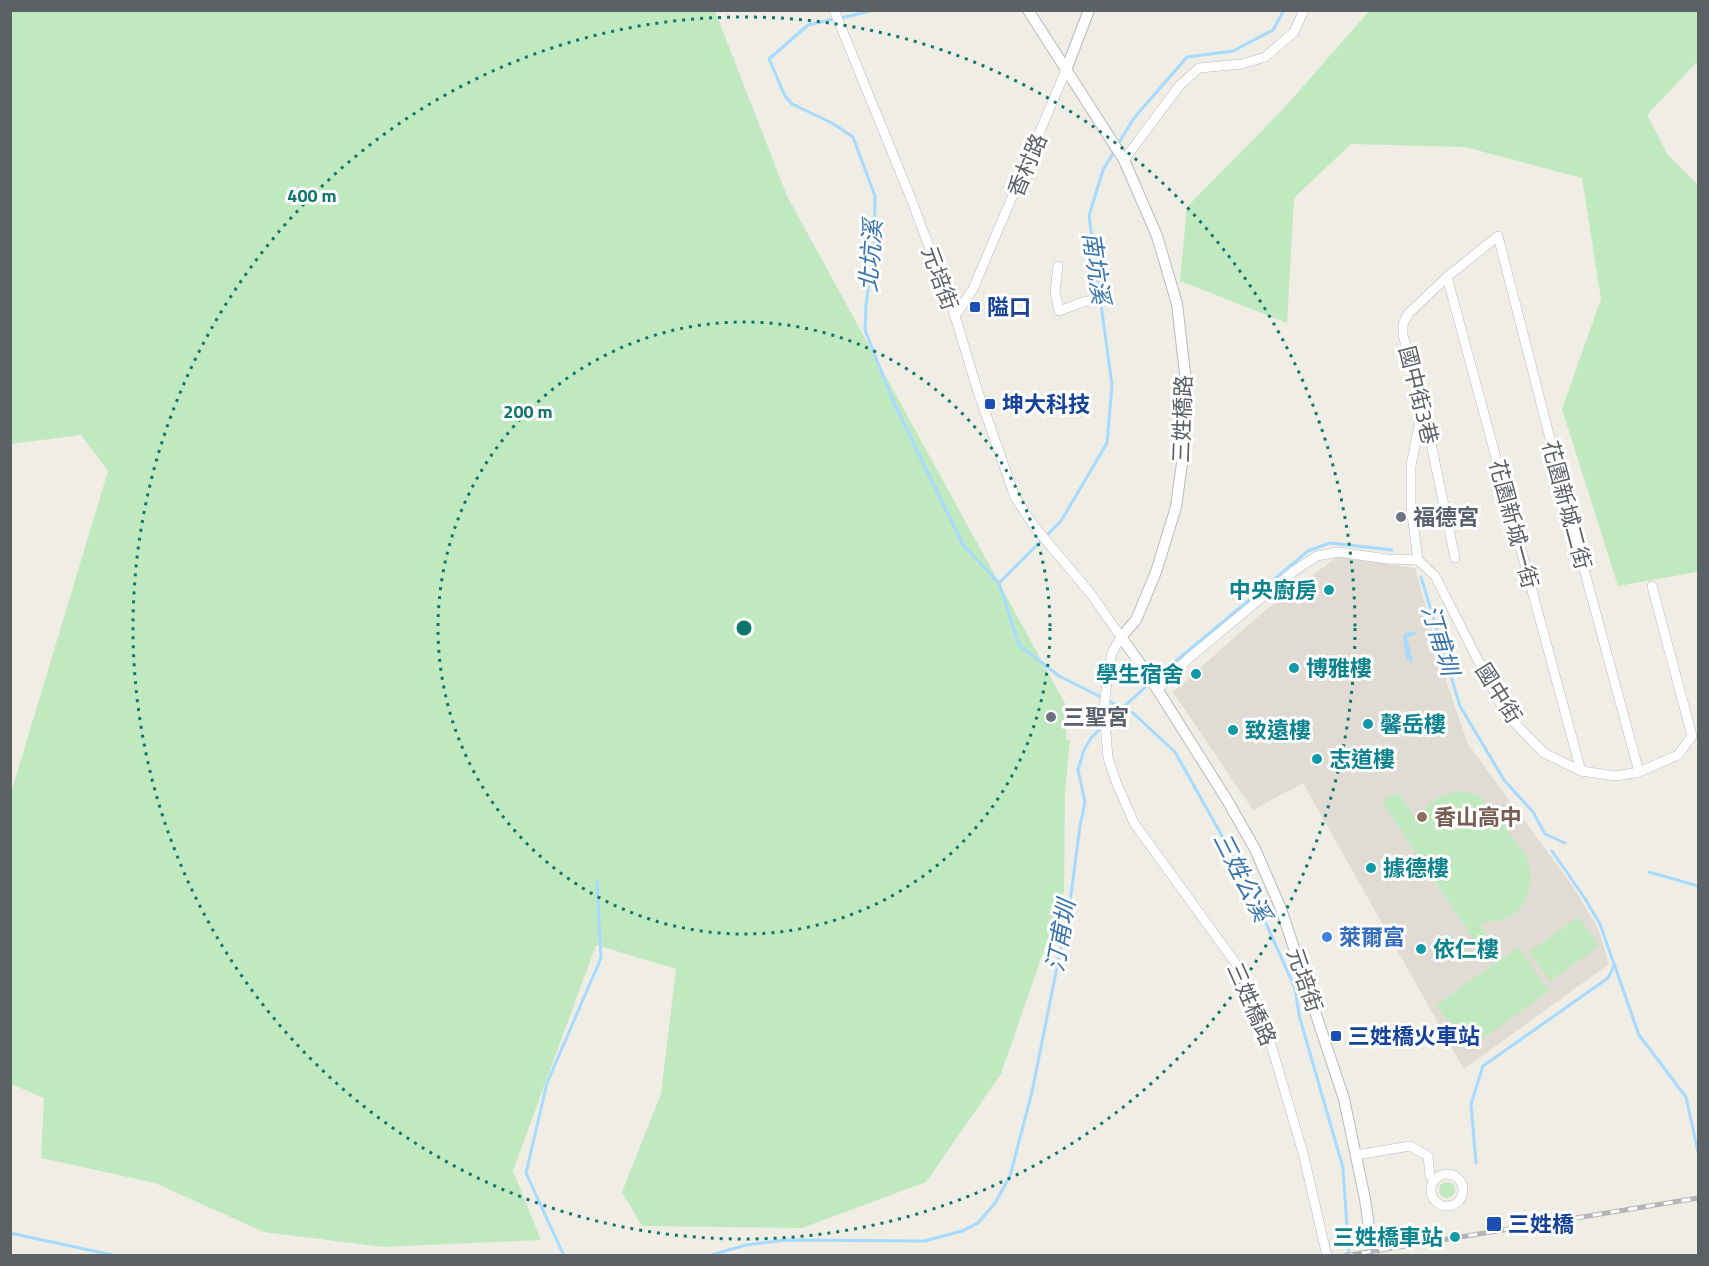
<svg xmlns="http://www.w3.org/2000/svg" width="1709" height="1266" viewBox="0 0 1709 1266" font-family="'Titillium Web','Noto Sans TC',sans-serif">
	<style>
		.education { fill: #e0dcd3 }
		.green { fill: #c1e9c0 }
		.water { fill: #a6daff }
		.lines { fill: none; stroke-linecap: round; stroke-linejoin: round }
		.stream { stroke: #a6daff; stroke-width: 3 }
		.minor-casing { stroke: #b7bbbf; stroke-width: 10 }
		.tertiary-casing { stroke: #b7bbbf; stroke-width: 12 }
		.minor { stroke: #fff; stroke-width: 9 }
		.tertiary { stroke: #fff; stroke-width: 10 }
		.rail-casing { stroke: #b4b5b6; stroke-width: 5 }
		.rail { stroke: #fff; stroke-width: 3; stroke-dasharray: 9; stroke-linecap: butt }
		.ring { fill: none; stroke: #0f766e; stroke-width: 3; stroke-dasharray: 3 6 }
		.transit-dot { fill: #1a4fb4; stroke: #fff; stroke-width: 2 }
		.worship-dot { fill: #6b7280; stroke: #fff; stroke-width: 2 }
		.culture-dot { fill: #0f9aa8; stroke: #fff; stroke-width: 2 }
		.education-dot { fill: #8d6e63; stroke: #fff; stroke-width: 2 }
		.shop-dot { fill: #3f7fe0; stroke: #fff; stroke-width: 2 }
		.labels { text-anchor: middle; stroke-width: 6; stroke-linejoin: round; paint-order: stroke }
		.street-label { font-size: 22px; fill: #5c6166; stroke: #fff }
		.transit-label { font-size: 22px; font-weight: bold; fill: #164399; stroke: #fff; text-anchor: start }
		.worship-label { font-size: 22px; font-weight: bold; fill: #5b616d; stroke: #fff; text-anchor: start }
		.culture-label { font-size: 22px; font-weight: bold; fill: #0d838f; stroke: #fff; text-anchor: start }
		.education-label { font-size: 22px; font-weight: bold; fill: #785e54; stroke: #fff; text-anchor: start }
		.shop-label { font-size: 22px; font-weight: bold; fill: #366cbe; stroke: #fff; text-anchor: start }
		.water-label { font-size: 24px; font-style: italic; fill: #3975af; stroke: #fff }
		.centre { fill: #0f766e; stroke: #fff; stroke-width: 3 }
		.ring-label { font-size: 18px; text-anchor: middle; font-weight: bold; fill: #0f766e; stroke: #fff; stroke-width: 6; stroke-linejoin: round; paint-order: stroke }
	</style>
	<rect width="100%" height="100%" fill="#f0ede5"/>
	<path class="education" d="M 1337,557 L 1415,568 L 1447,684 L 1468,744 L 1574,888 L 1598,928 L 1609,964 L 1464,1069 L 1303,783 L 1253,810 L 1173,692 L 1263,612 Z"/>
	<g class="green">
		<path d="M 1370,10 L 1698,11 L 1698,61 L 1647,115 L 1668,155 L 1698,185 L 1698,575 L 1697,572 L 1618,586 L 1562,409 L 1601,299 L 1582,178 L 1465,147 L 1351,144 L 1294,198 L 1287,323 L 1180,281 L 1187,207 L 1285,107 Z"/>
		<path d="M 10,11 L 715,11 L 787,196 L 1067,707 L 1066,739 L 1070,740 L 1065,794 L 1064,892 L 1001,1074 L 926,1182 L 802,1228 L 642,1226 L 622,1192 L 661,1094 L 676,969 L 596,945 L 513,1171 L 541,1240 L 383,1247 L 264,1232 L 155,1183 L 41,1158 L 44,1098 L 11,1084 L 11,793 L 108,471 L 81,435 L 11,444 Z"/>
		<path d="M 1460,791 L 1480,795 L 1528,858 L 1531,877 L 1525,902 L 1517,912 L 1504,920 L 1479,923 L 1495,947 L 1483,954 L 1382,802 L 1398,792 L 1419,823 C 1427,801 1438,795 1460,791 Z"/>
		<path d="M 1578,917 L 1599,946 L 1550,981 L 1529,952 Z"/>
		<path d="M 1518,947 L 1549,991 L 1468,1049 L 1436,1005 Z"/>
		<circle cx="1447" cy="1190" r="8"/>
	</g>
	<path class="water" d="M 1414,631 L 1417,634 L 1407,637 L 1413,663 L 1406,658 L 1403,636 L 1406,633 Z"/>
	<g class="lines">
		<g class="stream">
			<path d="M 841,18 L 874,10"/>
			<path d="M 834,19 L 808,25 L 769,59 L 785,96 L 792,104 L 832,123 L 853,137 L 875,196 L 874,247 L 866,305 L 865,330 L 893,401 L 963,545 L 999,583 L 1019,645 L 1059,676 L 1133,713 L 1175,752 L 1245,877 L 1295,988 L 1299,1015 L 1343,1168 L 1349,1256"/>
			<path d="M 1118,144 L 1134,118 L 1187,57 L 1233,51 L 1273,30 L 1284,10"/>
			<path d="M 1421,577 L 1460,706 L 1504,780 L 1533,812 L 1545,834 L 1565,843"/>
			<path d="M 999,583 L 1061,521 L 1107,443 L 1112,385 L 1089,216 L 1103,170 L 1115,150"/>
			<path d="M 1154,679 L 1308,551 L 1330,543 L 1392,550"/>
			<path d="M 1108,721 L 1150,683"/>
			<path d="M 1552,851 L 1584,897 L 1600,924 L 1639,1035 L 1686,1097 L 1698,1152"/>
			<path d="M 1649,872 L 1698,886"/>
			<path d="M 1476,1163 L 1471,1104 L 1483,1066 L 1608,978 L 1614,966"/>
			<path d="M 10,1233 L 117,1256"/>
			<path d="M 564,1256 L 526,1173 L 547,1083 L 601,958 L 597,881"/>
			<path d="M 708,1256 L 746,1245 L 786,1240 L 925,1241 L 962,1231 L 978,1223 L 995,1203 L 1010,1176 L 1032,1092 L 1070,902 L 1080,826 L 1085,802 L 1078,770 L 1084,750 L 1091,738 L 1103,726"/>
		</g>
		<defs>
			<g id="minor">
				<path d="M 834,10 L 910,196 L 955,316 L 978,392 L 1015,497 L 1034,526 L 1091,594 L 1121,637 L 1112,653 L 1108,672 L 1104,710 L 1108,758 L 1117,784 L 1134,823 L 1242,972 L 1272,1048 L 1303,1153 L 1327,1256"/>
				<path d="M 1124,160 L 1180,85 L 1199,68 L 1242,64 L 1265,57 L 1294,32 L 1304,10"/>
				<path d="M 1058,266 L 1055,292 L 1059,311 L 1083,302 L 1108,297"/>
				<path d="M 1447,277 L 1581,771"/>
				<path d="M 955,316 L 973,289 L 1066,70"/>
				<path d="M 1455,558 L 1423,405 L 1403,335 L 1403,324 L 1408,314 L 1447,277 L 1498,236 L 1574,532 L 1639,772"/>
				<path d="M 1418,560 L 1411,507 L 1411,466 L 1422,411"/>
				<path d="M 1157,690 L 1189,658 L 1294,571 L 1317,556 L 1338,552 L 1387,559 L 1418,560 L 1435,576 L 1505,713 L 1544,753 L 1581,771 L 1616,776 L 1639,772 L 1678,755 L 1692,736 L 1652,586"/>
				<path d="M 1356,1155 L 1410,1146 L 1428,1156 L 1430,1176 L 1435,1180"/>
				<circle cx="1447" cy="1190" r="16"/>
			</g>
			<g id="tertiary">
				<path d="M 1028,10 L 1124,160 L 1157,236 L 1177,304 L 1185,373 L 1185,441 L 1176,507 L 1156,572 L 1136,620 L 1121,637 L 1149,676 L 1227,800 L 1255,849 L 1281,909 L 1344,1099 L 1365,1199 L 1373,1256"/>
				<path d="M 1066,70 L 1089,10"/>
			</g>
		</defs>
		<use href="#minor" class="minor-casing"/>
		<use href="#tertiary" class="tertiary-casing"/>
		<use href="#minor" class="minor"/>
		<use href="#tertiary" class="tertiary"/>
		<defs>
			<path id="rail" d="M 1344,1256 L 1698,1198"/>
		</defs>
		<use href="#rail" class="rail-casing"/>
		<use href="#rail" class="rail"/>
	</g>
	<g class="ring">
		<circle cx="744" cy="628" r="306"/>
		<circle cx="744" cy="628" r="611"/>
	</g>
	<g class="transit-dot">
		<rect x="969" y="301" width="12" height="12" rx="3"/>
		<rect x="984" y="398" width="12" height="12" rx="3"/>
		<rect x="1330" y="1030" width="12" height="12" rx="3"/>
		<rect x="1486" y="1216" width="16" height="16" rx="3"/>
	</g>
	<g class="worship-dot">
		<circle cx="1401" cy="517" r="6"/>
		<circle cx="1051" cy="717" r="6"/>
	</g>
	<g class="culture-dot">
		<circle cx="1329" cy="590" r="6"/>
		<circle cx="1294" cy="668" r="6"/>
		<circle cx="1196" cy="674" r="6"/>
		<circle cx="1368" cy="724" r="6"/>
		<circle cx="1233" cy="730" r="6"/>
		<circle cx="1317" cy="759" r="6"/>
		<circle cx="1371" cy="868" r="6"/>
		<circle cx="1421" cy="949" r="6"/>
		<circle cx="1455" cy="1237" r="6"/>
	</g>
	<circle class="education-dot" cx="1422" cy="817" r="6"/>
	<circle class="shop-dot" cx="1327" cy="937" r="6"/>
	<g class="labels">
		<g class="street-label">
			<text transform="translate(1027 165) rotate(-67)" y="8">香村路</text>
			<text transform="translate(940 278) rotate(70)" y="8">元培街</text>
			<text transform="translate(1419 395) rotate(76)" y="8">國中街3巷</text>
			<text transform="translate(1182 419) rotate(-88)" y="8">三姓橋路</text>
			<text transform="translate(1567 505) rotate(75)" y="8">花園新城二街</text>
			<text transform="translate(1514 524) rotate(75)" y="8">花園新城一街</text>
			<text transform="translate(1499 693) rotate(58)" y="8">國中街</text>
			<text transform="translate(1305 980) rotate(71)" y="8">元培街</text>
			<text transform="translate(1252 1004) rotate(66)" y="8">三姓橋路</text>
		</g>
		<g class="transit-label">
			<text x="987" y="315">隘口</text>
			<text x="1002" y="412">坤大科技</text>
			<text x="1348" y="1044">三姓橋火車站</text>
			<text x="1508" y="1232">三姓橋</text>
		</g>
		<g class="worship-label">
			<text x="1413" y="525">福德宮</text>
			<text x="1063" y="725">三聖宮</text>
		</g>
		<g class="culture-label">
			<text x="1317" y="598" text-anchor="end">中央廚房</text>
			<text x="1306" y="676">博雅樓</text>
			<text x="1184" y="682" text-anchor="end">學生宿舍</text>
			<text x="1380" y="732">馨岳樓</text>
			<text x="1245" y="738">致遠樓</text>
			<text x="1329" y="767">志道樓</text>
			<text x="1383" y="876">據德樓</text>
			<text x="1433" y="957">依仁樓</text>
			<text x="1443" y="1245" text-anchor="end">三姓橋車站</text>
		</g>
		<g class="education-label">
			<text x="1434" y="825">香山高中</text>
		</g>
		<g class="shop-label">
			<text x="1339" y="945">萊爾富</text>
		</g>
		<g class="water-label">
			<text transform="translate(871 256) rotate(-86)" y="8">北坑溪</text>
			<text transform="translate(1096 268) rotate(82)" y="8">南坑溪</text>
			<text transform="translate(1440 640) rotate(73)" y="8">汀甫圳</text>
			<text transform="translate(1242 877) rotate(63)" y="8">三姓公溪</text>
			<text transform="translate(1061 936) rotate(-80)" y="8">汀甫圳</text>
		</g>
	</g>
	<circle cx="744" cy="628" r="9" class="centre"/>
	<g class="ring-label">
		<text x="312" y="202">400 m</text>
		<text x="528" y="418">200 m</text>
	</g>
	<rect width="1709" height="1266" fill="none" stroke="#5c6166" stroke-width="24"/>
</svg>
